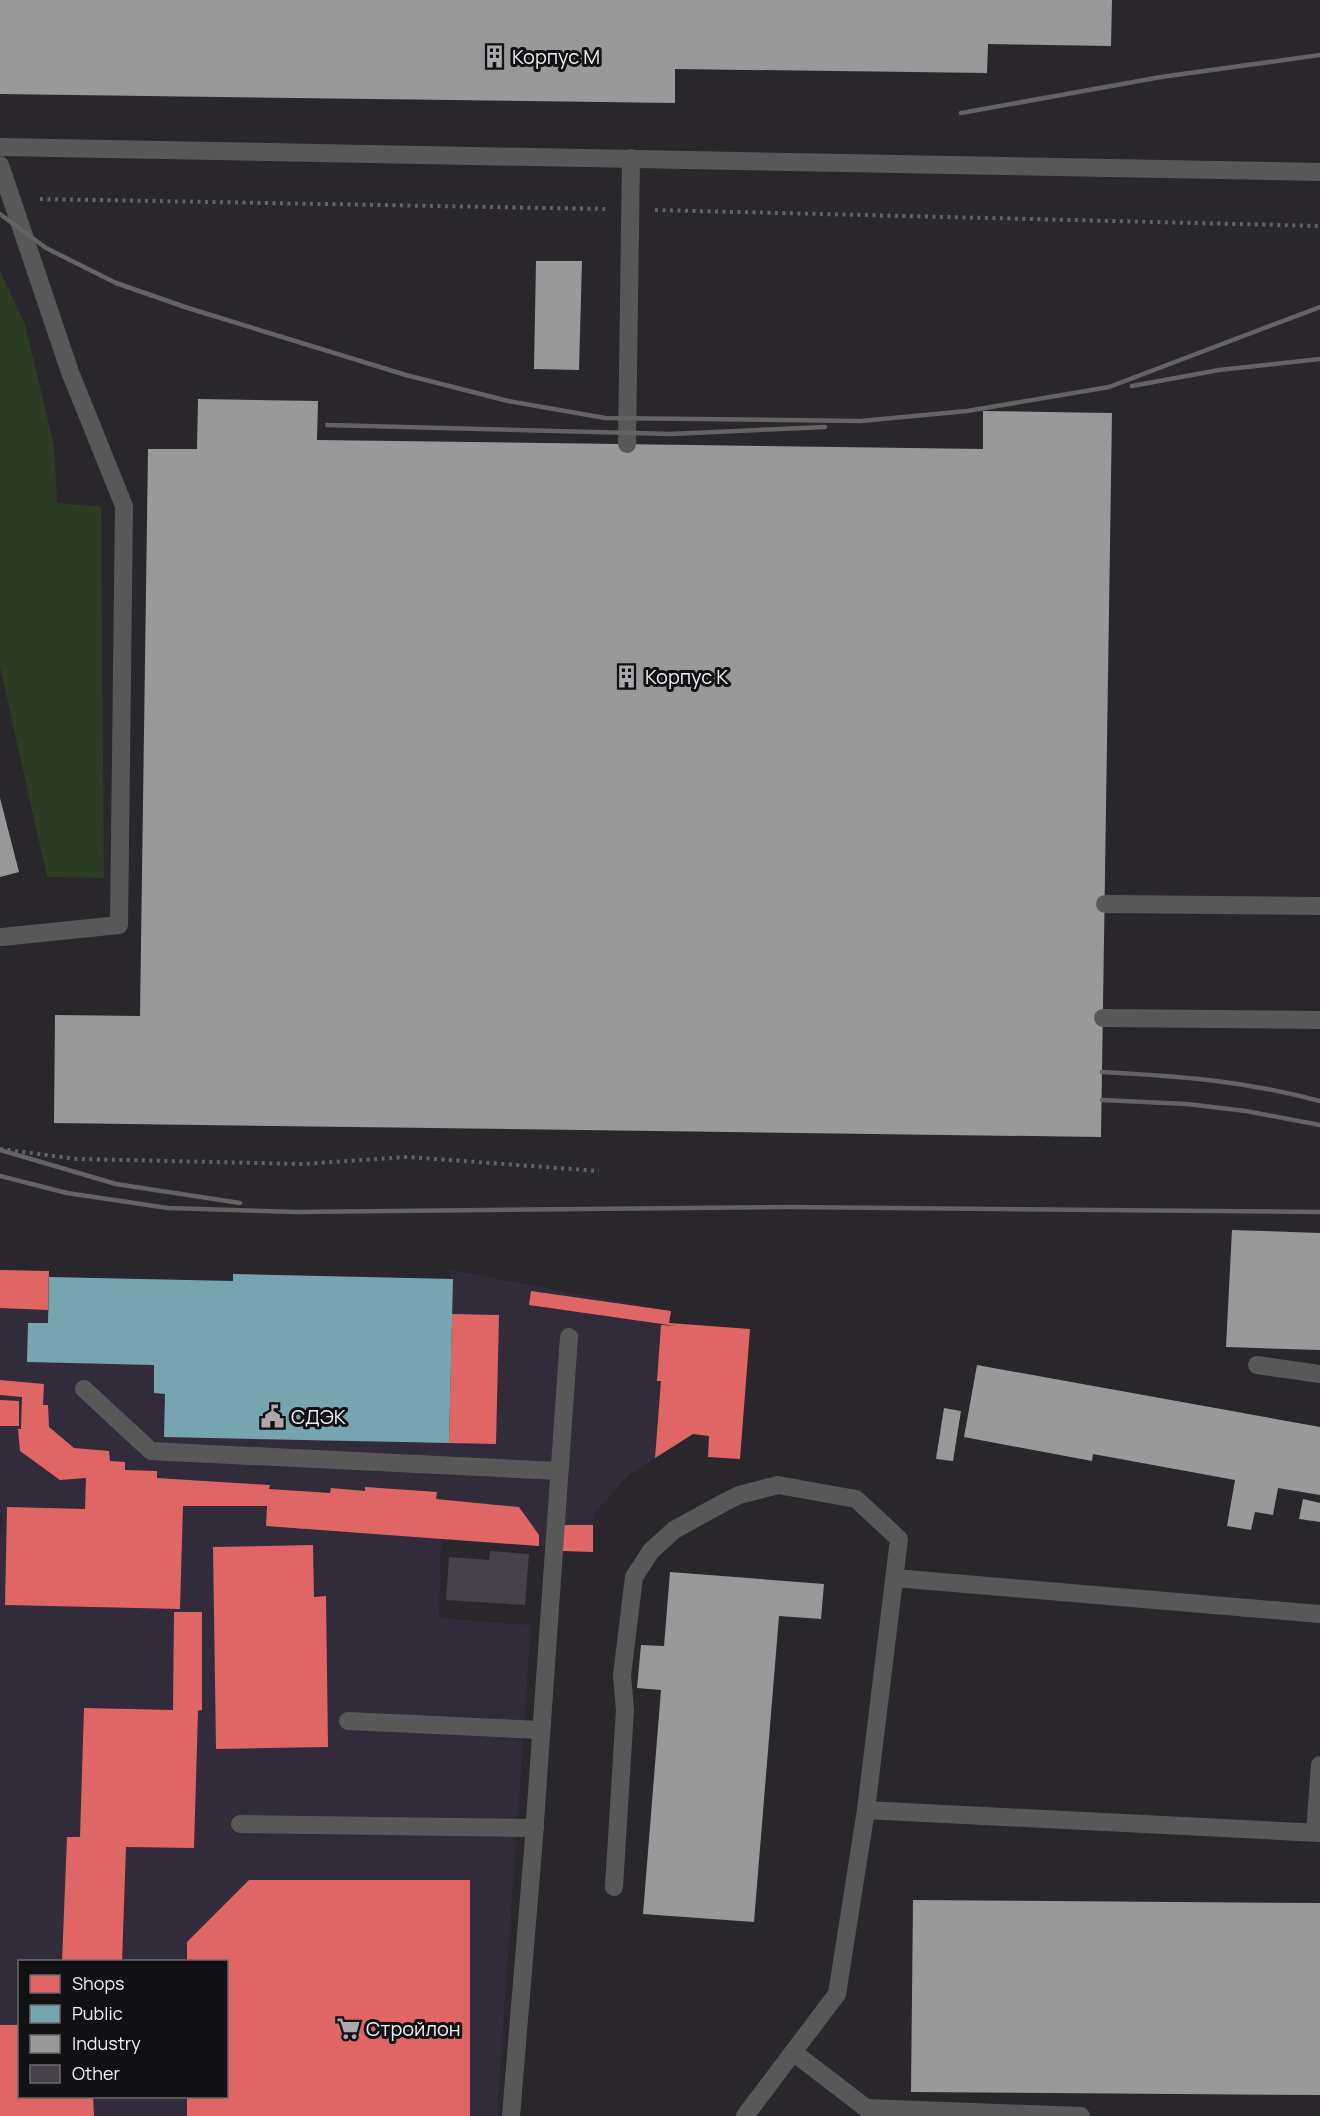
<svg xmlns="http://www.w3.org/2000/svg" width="1320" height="2116" viewBox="0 0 1320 2116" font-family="Manrope,sans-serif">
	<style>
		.commercial { fill: #312b3a; fill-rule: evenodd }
		.green { fill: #2c3b24 }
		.shops { fill: #e06666 }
		.public { fill: #76a5af }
		.industry { fill: #999 }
		.building { fill: #47414b }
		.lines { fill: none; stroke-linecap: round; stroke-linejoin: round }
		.path { stroke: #636262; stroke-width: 4; stroke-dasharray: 3 4.5; stroke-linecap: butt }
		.service { stroke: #595859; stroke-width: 18 }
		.rail { stroke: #646263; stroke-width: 4.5 }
		.labels { text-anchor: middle; stroke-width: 6; stroke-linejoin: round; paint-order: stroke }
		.poi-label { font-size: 20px; fill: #f1eff3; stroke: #111012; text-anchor: start }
	</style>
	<rect width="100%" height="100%" fill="#29272b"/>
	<path class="commercial" d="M 449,1270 L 671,1311 L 670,1324 L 750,1329 L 740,1459 L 708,1457 L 709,1436 L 693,1434 L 655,1458 L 629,1475 L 594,1513 L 593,1552 L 562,1551 L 553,1544 L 539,1546 L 441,1539 L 439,1618 L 531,1625 L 497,2116 L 0,2116 L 0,1537 L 3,1514 L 0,1514 L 0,1308 L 48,1309 L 49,1277 L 232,1281 L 233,1274 L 452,1279 ZM 183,1496 L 180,1609 L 5,1605 L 7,1508 L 111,1510 ZM 20,1962 L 226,1962 L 226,2096 L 20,2096 Z"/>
	<path class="green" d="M 0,271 L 25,324 L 54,446 L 57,503 L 101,507 L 104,878 L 47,877 L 0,667 Z"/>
	<g class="shops">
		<path d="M 0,1270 L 49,1271 L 48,1310 L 0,1308 Z"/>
		<path d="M 531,1291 L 671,1311 L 669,1323 L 750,1329 L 740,1459 L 708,1457 L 709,1436 L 693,1434 L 655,1458 L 661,1381 L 657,1381 L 661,1325 L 676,1326 L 529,1305 Z"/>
		<path d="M 452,1314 L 499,1315 L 496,1444 L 449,1443 Z"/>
		<path d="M 0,1380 L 44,1384 L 43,1405 L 48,1405 L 49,1427 L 74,1448 L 109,1451 L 110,1461 L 125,1462 L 125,1470 L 157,1471 L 157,1478 L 270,1485 L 269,1489 L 330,1493 L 331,1488 L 365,1491 L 365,1487 L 437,1492 L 436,1499 L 519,1507 L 539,1535 L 539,1546 L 266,1526 L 267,1506 L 183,1506 L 180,1609 L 5,1605 L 7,1507 L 85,1509 L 86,1478 L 60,1480 L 20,1451 L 18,1429 L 21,1429 L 22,1397 L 0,1395 Z"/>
		<path d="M 0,1400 L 19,1401 L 19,1426 L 0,1426 Z"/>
		<path d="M 563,1525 L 593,1525 L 593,1552 L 562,1551 Z"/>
		<path d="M 313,1545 L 314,1597 L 326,1596 L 328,1747 L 216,1749 L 213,1547 Z"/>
		<path d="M 174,1612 L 202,1612 L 202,1710 L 198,1711 L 194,1848 L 126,1847 L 122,1962 L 62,1962 L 67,1837 L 80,1837 L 84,1708 L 173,1710 Z"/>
		<path d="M 249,1880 L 470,1880 L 470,2116 L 187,2116 L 187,2096 L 226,2096 L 226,1962 L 187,1962 L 187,1942 Z"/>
		<path d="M 0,2025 L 20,2025 L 20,2096 L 93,2096 L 94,2116 L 0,2116 Z"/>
	</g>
	<path class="public" d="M 233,1274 L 453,1279 L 449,1443 L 164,1437 L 165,1394 L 154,1393 L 154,1365 L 27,1362 L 28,1323 L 48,1323 L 49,1277 L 233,1281 Z"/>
	<g class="industry">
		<path d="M 0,0 L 1112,0 L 1111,46 L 988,44 L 987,73 L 675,69 L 675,103 L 0,94 Z"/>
		<path d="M 536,261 L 582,261 L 579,370 L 534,369 Z"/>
		<path d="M 198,399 L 318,401 L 317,440 L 983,449 L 983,411 L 1112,413 L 1101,1137 L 54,1123 L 55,1015 L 140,1016 L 148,449 L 197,449 Z"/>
		<path d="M 0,798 L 19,872 L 0,877 Z"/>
		<path d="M 1232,1230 L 1320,1233 L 1320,1350 L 1226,1347 Z"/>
		<path d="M 977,1365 L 1320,1427 L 1320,1495 L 1278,1488 L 1273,1515 L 1255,1512 L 1251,1530 L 1227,1526 L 1235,1480 L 1093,1454 L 1092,1461 L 964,1437 Z"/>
		<path d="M 944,1408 L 961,1411 L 953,1461 L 936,1459 Z"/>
		<path d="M 1303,1499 L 1320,1503 L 1320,1522 L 1299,1519 Z"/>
		<path d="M 670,1572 L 824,1584 L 821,1619 L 779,1616 L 754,1922 L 643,1914 L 661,1690 L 637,1688 L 641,1645 L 664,1646 Z"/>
		<path d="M 913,1900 L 1320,1903 L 1320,2095 L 911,2092 Z"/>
	</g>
	<path class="building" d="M 490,1551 L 529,1554 L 525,1605 L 446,1600 L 449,1557 L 489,1560 Z"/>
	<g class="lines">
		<g class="path">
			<path d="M 40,199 L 605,209"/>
			<path d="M 655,210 L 1320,226"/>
			<path d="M 0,1149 L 77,1159 L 302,1164 L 408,1157 L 599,1171"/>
		</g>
		<g class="service">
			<path d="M 0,147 L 1320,172"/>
			<path d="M 0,165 L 70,372 L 124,506 L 119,925 L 2,937"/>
			<path d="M 627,444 L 631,158"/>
			<path d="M 1105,904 L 1320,906"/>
			<path d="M 1103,1018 L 1320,1020"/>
			<path d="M 1257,1365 L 1320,1374"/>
			<path d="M 84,1389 L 151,1451 L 559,1471"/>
			<path d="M 895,1578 L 1320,1614"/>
			<path d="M 348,1721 L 541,1730"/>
			<path d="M 866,1810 L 1320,1833"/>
			<path d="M 240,1824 L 535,1828"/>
			<path d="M 1315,1832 L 1320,1765"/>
			<path d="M 614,1887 L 625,1710 L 622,1675 L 634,1577 L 651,1551 L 674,1530 L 725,1502 L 739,1495 L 778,1485 L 856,1499 L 899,1539 L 866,1810 L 837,1994 L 745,2116"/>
			<path d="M 793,2052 L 866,2108 L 1081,2116"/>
			<path d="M 511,2116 L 533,1850 L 569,1337"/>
		</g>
		<g class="rail">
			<path d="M 961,113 L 1161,77 L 1320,55"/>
			<path d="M 0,214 L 46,248 L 116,283 L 188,308 L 406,375 L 508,401 L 605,418 L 861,421 L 967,411 L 1109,387 L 1320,307"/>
			<path d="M 1132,386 L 1219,370 L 1320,359"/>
			<path d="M 327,425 L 671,434 L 825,427"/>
			<path d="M 1102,1072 C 1179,1076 1246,1081 1320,1101"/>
			<path d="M 1102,1100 L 1187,1104 L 1246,1111 L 1320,1125"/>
			<path d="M 0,1150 L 116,1184 L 240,1203"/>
			<path d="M 0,1176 L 67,1193 L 168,1208 L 297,1212 L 789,1207 L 1320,1212"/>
		</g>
	</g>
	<defs>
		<symbol id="building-bare" viewBox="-9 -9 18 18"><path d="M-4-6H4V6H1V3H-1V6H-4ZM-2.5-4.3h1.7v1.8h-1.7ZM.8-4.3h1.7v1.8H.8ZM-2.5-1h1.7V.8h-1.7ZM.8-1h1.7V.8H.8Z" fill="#aba9ad" stroke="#111012" stroke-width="2.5" paint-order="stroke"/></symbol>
		<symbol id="civic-bare" viewBox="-9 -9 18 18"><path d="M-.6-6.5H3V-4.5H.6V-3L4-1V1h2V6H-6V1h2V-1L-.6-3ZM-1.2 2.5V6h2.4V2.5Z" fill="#aba9ad" stroke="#111012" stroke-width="2.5" paint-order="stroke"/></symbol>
		<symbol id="supermarket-bare" viewBox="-9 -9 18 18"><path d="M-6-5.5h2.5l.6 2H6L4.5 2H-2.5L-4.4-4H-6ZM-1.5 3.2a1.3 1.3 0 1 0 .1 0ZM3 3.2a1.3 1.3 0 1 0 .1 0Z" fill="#aba9ad" stroke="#111012" stroke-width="2.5" paint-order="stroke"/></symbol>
	</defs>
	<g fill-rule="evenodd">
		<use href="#building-bare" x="478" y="40" width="33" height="33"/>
		<use href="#building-bare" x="610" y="660" width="33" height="33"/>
		<use href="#civic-bare" x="256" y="1400" width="33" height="33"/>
		<use href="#supermarket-bare" x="332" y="2012" width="33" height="33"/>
	</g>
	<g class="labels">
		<g class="poi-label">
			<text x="512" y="64">Корпус М</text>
			<text x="645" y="684">Корпус К</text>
			<text x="291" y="1424">СДЭК</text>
			<text x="366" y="2036">Стройлон</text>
		</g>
	</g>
	<rect x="18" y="1960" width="210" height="138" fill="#111012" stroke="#6b696c" stroke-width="1.5"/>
	<rect x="30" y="1975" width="30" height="18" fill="#e06666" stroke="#6b696c" stroke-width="1.5"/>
	<text x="72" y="1990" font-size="18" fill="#f1eff3">Shops</text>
	<rect x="30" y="2005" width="30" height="18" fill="#76a5af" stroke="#6b696c" stroke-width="1.5"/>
	<text x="72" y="2020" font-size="18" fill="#f1eff3">Public</text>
	<rect x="30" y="2035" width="30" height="18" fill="#999999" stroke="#6b696c" stroke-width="1.5"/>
	<text x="72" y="2050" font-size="18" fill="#f1eff3">Industry</text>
	<rect x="30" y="2065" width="30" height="18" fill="#47414b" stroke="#6b696c" stroke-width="1.5"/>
	<text x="72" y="2080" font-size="18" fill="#f1eff3">Other</text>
</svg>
